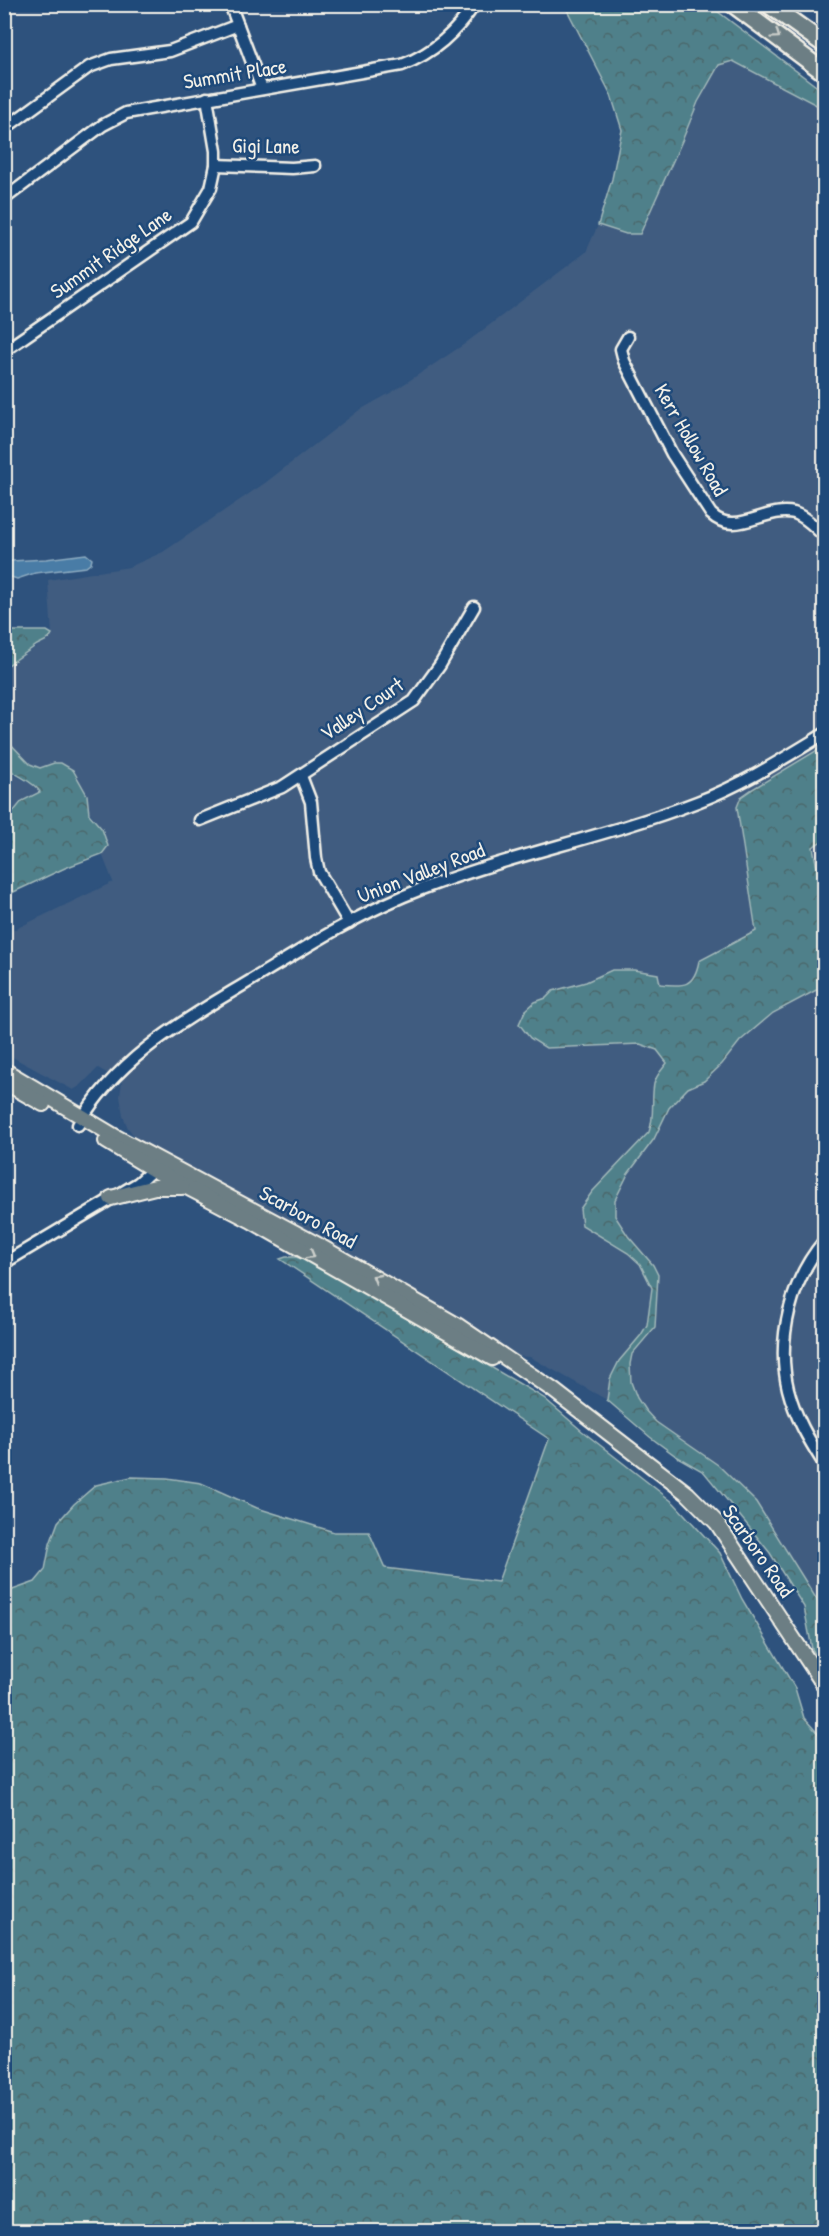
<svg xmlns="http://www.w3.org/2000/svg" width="829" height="2236" viewBox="0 0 829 2236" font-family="'Patrick Hand',sans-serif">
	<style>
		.built { fill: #3f5c80 }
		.forest { fill: url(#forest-crowns); stroke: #a2b8b9; stroke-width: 1.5 }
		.water { fill: #487ca6; stroke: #8dabc0; stroke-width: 1.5 }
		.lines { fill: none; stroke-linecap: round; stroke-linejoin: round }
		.minor-casing { stroke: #f4f1e8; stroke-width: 15 }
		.major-casing { stroke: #f4f1e8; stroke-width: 18 }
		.highway-casing { stroke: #f4f1e8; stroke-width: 21 }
		.minor { stroke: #1f4a7a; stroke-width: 10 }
		.major { stroke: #6c7e84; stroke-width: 14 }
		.highway { stroke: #6c7e84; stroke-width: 16 }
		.oneway { stroke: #cbceca }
		.labels { text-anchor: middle; stroke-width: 5; stroke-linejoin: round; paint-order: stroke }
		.street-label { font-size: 21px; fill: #f4f1e8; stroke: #1f4a7a }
	</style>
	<defs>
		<pattern id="forest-crowns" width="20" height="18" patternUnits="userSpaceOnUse" patternTransform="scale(1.5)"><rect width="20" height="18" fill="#4f808a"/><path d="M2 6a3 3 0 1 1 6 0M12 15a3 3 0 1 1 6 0" fill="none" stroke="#4c676b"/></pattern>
	</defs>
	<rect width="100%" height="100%" fill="#2e527d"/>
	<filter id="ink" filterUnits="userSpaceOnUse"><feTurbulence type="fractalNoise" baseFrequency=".0167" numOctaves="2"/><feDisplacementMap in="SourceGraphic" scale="12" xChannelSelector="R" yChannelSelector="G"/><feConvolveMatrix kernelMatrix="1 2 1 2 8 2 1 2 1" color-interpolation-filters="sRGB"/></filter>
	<g filter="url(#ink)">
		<g class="built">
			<path d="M 733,61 L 824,109 L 824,746 L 741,797 L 742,845 L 756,931 L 746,938 L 707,956 L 699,961 L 696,975 L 690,982 L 677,986 L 660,984 L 658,974 L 634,970 L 612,970 L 586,982 L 553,991 L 546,998 L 535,1002 L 564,1046 L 640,1044 L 657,1050 L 667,1064 L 658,1073 L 652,1124 L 649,1131 L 584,1201 L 607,1242 L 628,1253 L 640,1264 L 652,1288 L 647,1325 L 610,1379 L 607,1400 L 530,1357 L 512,1356 L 458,1318 L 412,1291 L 409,1288 L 387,1278 L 142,1147 L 128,1128 L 123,1116 L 120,1096 L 122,1082 L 98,1068 L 80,1086 L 73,1090 L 5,1053 L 5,934 L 113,882 L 102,854 L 108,846 L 102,829 L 54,763 L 40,768 L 30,764 L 5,738 L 5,667 L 49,639 L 52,634 L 48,580 L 129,567 L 163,552 L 265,483 L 358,411 L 392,392 L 463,345 L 586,252 L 598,225 L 626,234 L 682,141 L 707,84 L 719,65 Z"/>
			<path d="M 4,766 L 14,775 L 37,787 L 40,792 L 22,801 L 5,822 Z"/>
			<path d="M 824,839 L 824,904 L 813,847 Z"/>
			<path d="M 824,986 L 824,1611 L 756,1502 L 718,1465 L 656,1422 L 645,1410 L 637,1398 L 631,1382 L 630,1364 L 632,1354 L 655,1327 L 658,1275 L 653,1265 L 628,1236 L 615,1216 L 615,1200 L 628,1175 L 654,1139 L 669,1108 L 688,1088 L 704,1081 L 722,1064 L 740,1041 L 773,1013 Z"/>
		</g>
		<g class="forest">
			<path d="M 566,4 L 709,5 L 824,92 L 824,109 L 733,61 L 719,65 L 698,102 L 682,141 L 640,234 L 626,234 L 598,225 L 612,179 L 622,130 L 611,95 L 565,6 Z"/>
			<path d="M 4,631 L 47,631 L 52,634 L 49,639 L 37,645 L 5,667 Z"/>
			<path d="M 5,738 L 30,764 L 40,768 L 54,763 L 61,763 L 73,770 L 87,795 L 89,814 L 102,829 L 108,846 L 102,854 L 65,868 L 5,896 L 5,822 L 22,801 L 40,792 C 35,782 14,775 5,766 Z"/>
			<path d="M 824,746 L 824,839 L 813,847 L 824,904 L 824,986 L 773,1013 L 740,1041 L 722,1064 L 704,1081 L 688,1088 L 669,1108 L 654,1139 L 628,1174 L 615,1200 L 615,1216 L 628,1236 L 653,1265 L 658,1275 L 655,1327 L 632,1354 L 630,1364 L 631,1382 L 637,1398 L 645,1410 L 656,1422 L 718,1465 L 756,1502 L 824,1611 L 818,1620 L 824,1641 L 824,1669 L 812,1649 L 804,1607 L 770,1553 L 749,1527 L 704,1472 L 676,1456 L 650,1437 L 607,1400 L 610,1379 L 619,1361 L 641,1335 L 647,1325 L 652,1288 L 640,1264 L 628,1253 L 582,1225 L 580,1209 L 592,1192 L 649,1132 C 655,1116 651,1100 654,1084 C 656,1075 662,1070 667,1063 L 657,1050 L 640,1044 L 546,1048 L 530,1038 L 519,1024 L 525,1011 L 535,1002 L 546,998 L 553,991 L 586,982 L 612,970 L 634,970 L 658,974 L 660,984 C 684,987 694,987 699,961 L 756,931 L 737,807 L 741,797 L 751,790 Z"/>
			<path d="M 286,1257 L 296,1257 L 308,1261 L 345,1282 L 544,1398 L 582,1431 L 674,1503 L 720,1553 L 742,1599 L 795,1688 L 804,1718 L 824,1740 L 824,2231 L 5,2231 L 4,1593 L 35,1582 L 45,1570 L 50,1544 L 58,1522 L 74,1504 L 96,1485 L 131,1477 L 167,1478 L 201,1483 L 257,1508 L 334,1532 L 369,1532 L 385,1568 L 498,1582 L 549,1439 L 280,1259 Z"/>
		</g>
		<path class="water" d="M 86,554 L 92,559 L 91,563 L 86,567 L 35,573 L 17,579 L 5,575 L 5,563 L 12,561 L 46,559 Z"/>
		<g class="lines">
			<defs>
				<g id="minor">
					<path d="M 230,4 L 262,89"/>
					<path d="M 4,129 L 89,67 L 111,59 L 170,51 L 238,25"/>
					<path d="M 216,165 L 292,168 L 315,166"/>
					<path d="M 4,199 L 103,125 L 126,113 L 402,65 C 434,53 456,32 475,4"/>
					<path d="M 628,337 L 621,349 L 624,361 L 672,454 L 711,514 C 736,538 765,506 794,513 C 806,517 816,528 824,536"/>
					<path d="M 4,351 L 191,222 L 211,188 L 216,165 L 216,151 L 207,98"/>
					<path d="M 301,776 L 311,802 L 316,858 L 319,872 L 349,923"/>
					<path d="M 200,820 L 282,787 L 414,701 L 440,665 L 474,607"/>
					<path d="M 78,1125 C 114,1063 174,1026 233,991 C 289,958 344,921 404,896 C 499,857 601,839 697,802 C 742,785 783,759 824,734"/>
					<path d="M 824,1241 C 791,1280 776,1339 788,1389 C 795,1417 809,1440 824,1464"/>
					<path d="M 4,1263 L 138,1183 L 157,1166"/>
				</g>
				<g id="major">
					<path d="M 4,1070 L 116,1137 L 318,1245 L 457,1325 L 553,1390 L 688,1494 L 717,1523 L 824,1685"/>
					<path d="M 4,1082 L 43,1104"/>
					<path d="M 106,1141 L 154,1170 L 250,1220 L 492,1358"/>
					<path d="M 111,1198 L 155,1187 L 182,1187"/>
				</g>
				<g id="highway">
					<path d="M 733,4 L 824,72"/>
					<path d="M 768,4 L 824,44"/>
				</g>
			</defs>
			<use href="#minor" class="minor-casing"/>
			<use href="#major" class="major-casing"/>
			<use href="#highway" class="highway-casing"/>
			<use href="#minor" class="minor"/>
			<use href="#major" class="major"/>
			<use href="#highway" class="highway"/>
		</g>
		<defs><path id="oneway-chevron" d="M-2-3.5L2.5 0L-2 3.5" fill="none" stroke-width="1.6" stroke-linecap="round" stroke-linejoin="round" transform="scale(1.5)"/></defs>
		<g class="oneway">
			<use href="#oneway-chevron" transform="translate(776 35) rotate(35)"/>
			<use href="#oneway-chevron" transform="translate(311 1255) rotate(29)"/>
			<use href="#oneway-chevron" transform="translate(376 1278) rotate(-150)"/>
		</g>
	</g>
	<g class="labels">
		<g class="street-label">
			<text transform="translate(235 74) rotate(-9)" y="7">Summit Place</text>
			<text transform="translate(266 146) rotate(1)" y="7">Gigi Lane</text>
			<text transform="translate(111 253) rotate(-35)" y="7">Summit Ridge Lane</text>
			<text transform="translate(691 440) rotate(60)" y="7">Kerr Hollow Road</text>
			<text transform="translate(362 709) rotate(-34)" y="7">Valley Court</text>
			<text transform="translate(421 873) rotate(-21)" y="7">Union Valley Road</text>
			<text transform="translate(308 1217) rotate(29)" y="7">Scarboro Road</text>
			<text transform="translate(758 1551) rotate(55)" y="7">Scarboro Road</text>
		</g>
	</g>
	<rect width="829" height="2236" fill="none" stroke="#1f4a7a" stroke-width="24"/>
	<rect x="12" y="12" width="805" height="2212" fill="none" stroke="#f4f1e8" stroke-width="2" filter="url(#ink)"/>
</svg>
